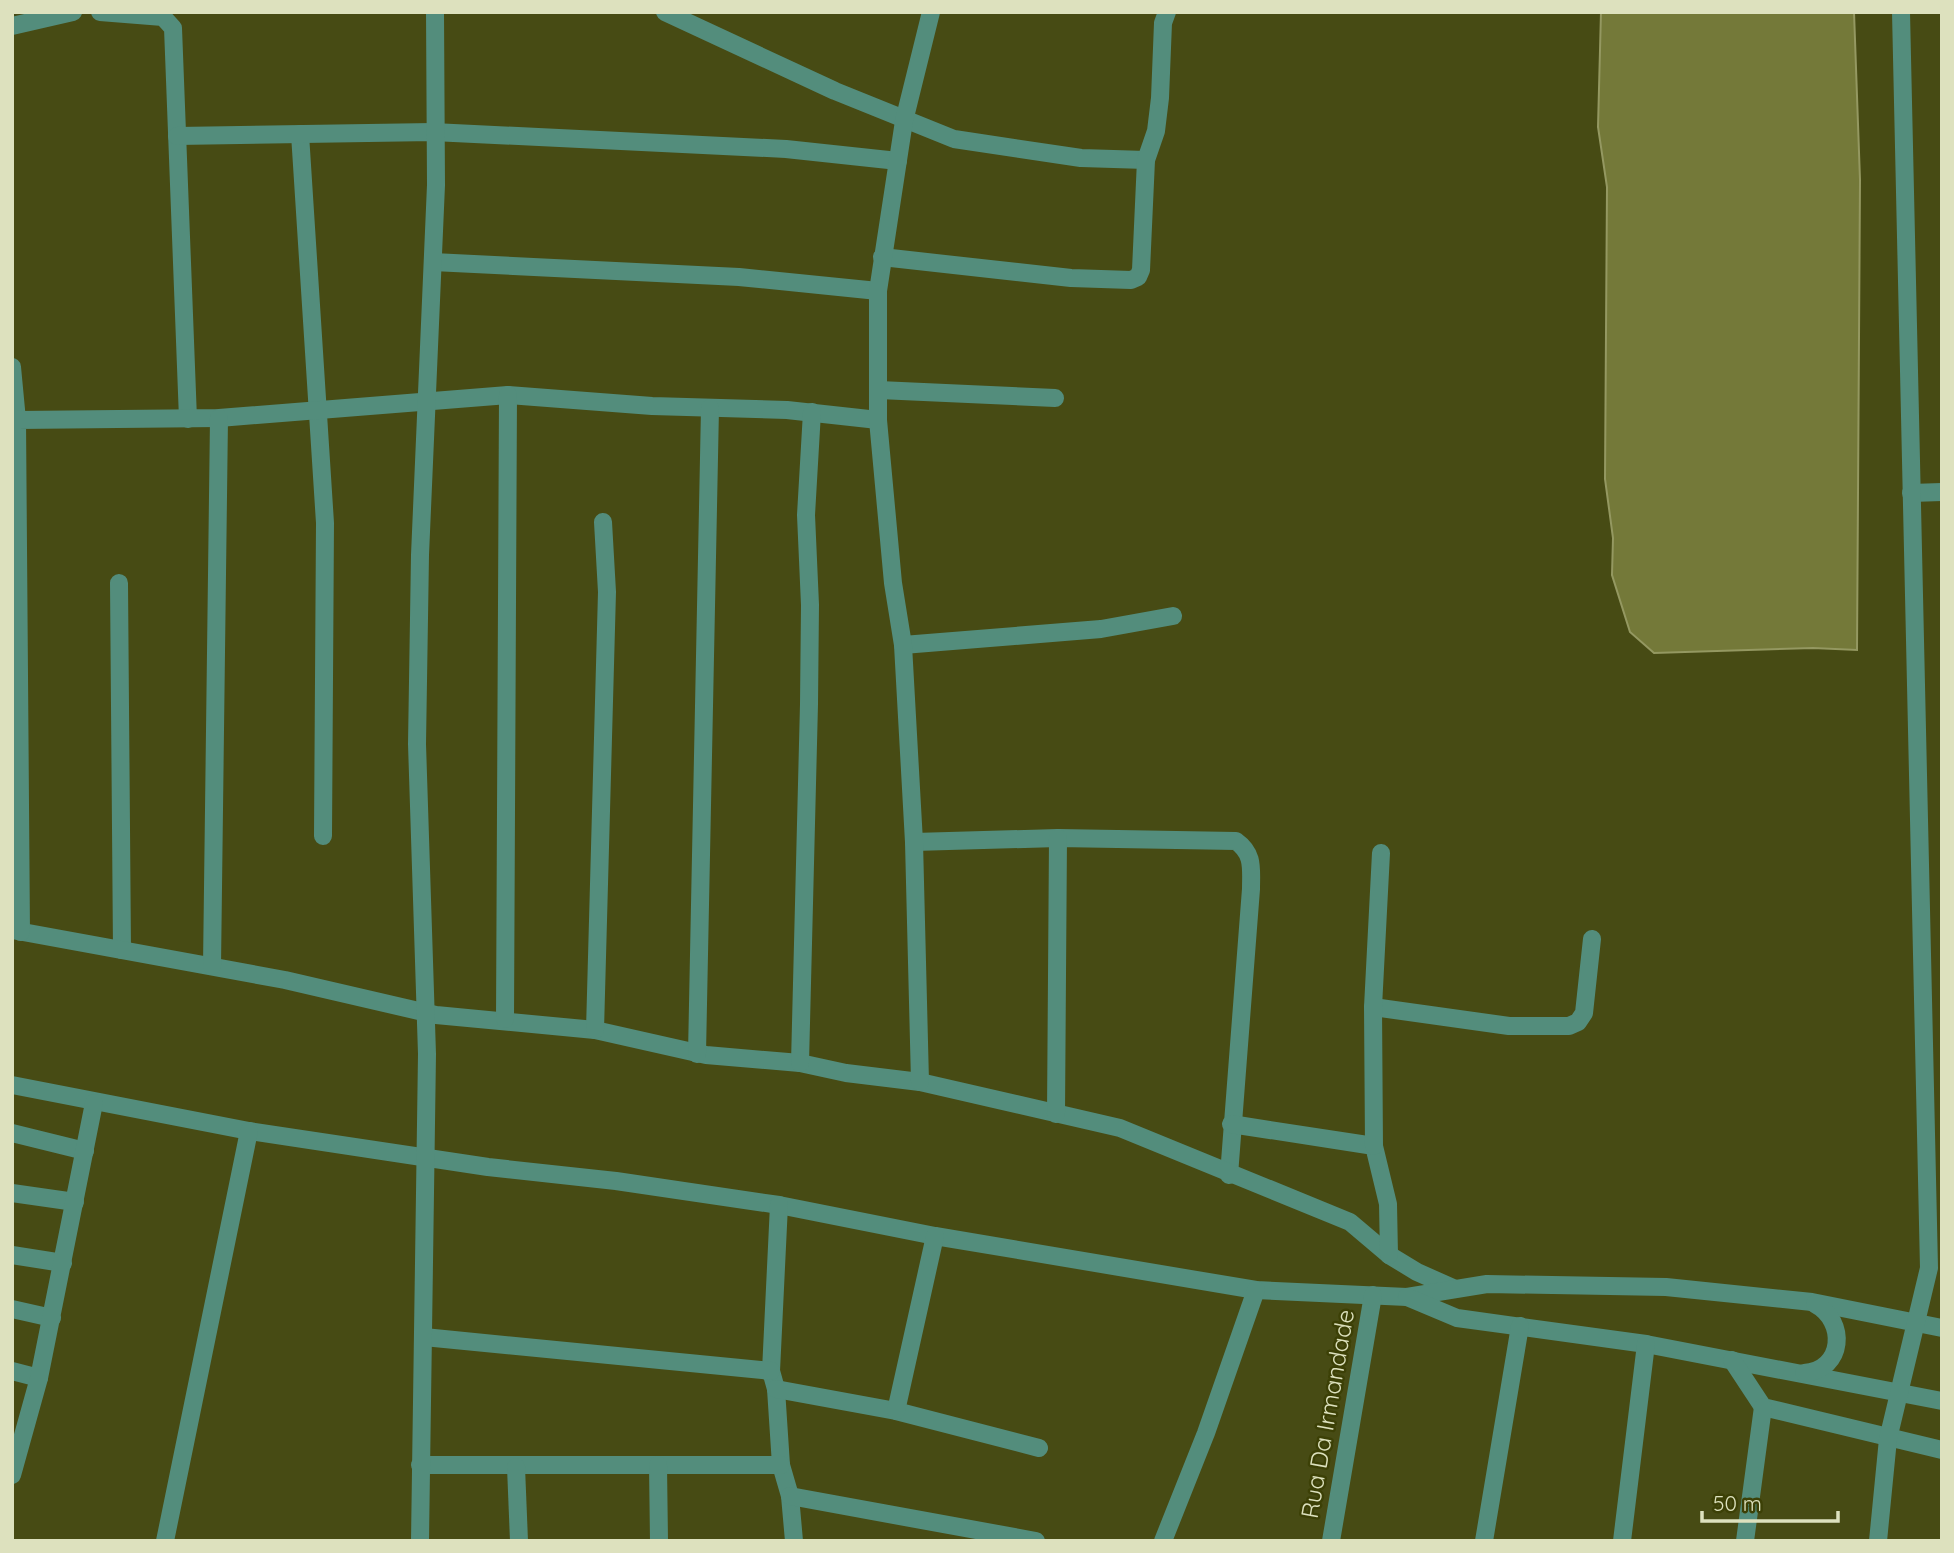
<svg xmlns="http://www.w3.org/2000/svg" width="1954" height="1553" viewBox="0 0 1954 1553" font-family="Quicksand,sans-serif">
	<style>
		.water { fill: #747939; stroke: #949861; stroke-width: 2 }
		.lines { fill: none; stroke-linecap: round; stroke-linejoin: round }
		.minor { stroke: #538d7c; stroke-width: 18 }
		.labels { text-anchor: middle; stroke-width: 5; stroke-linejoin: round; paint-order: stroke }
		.street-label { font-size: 24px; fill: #dde1be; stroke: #3c4006 }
	</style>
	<rect width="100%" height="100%" fill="#474b14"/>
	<path class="water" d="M 1601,12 L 1854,12 L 1860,180 L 1857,650 L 1813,648 L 1654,653 L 1630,632 L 1612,575 L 1613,538 L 1605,479 L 1607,187 L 1598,127 Z"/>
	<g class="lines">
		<g class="minor">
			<path d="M 100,12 L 163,17 L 173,28 L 188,419"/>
			<path d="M 665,12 L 835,91 L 954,139 L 1081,158 L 1146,160"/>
			<path d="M 12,26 L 73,12"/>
			<path d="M 300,134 L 325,523 L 323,836"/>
			<path d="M 177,136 L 433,132 L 786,149 L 898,161"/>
			<path d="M 882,257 L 1071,278 L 1131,280 L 1138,277 L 1141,270 L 1146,160 L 1156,131 L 1160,98 L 1163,23 L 1167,12"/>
			<path d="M 433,262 L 739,277 L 878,291"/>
			<path d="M 12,367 L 17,420 L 12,420"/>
			<path d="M 879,390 L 1055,398"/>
			<path d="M 1911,493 L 1942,492"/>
			<path d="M 119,583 L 122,950"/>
			<path d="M 903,645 L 1101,629 L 1173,616"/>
			<path d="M 914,842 L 1058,838 L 1236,841 C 1254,854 1251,868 1251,889 L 1229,1175"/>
			<path d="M 12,930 L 285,980 L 436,1015 L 595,1030 L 706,1055 L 800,1063 L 846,1073 L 920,1082 L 1120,1128 L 1350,1222 L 1389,1255 L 1417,1272 L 1453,1288"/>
			<path d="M 21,932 L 17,420 L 219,418 L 508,395 L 652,406 L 787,410 L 878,420"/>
			<path d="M 212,966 L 219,418"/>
			<path d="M 1373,1007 L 1509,1026 L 1569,1026 L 1578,1022 L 1584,1013 L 1592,939"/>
			<path d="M 505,1019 L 508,395"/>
			<path d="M 595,1030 L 607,592 L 603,522"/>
			<path d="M 697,1054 L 710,408"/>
			<path d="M 800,1063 L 809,704 L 810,605 L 806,515 L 812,412"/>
			<path d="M 920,1082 L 914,842 L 903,645 L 893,583 L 878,420 L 878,291 L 904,121 L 931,12"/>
			<path d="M 12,1085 L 249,1131 L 488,1167 L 616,1181 L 779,1205 L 935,1236 L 1256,1290 L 1407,1297 L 1487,1284 L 1666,1287 L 1812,1302 L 1942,1328"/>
			<path d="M 1056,1114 L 1058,838"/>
			<path d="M 1231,1124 L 1374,1146 L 1388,1204 L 1389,1255"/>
			<path d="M 12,1133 L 85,1151"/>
			<path d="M 1374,1146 L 1373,1007 L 1381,853"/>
			<path d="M 12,1193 L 75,1202"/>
			<path d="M 779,1205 L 771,1371 L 776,1389 L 781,1465 L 790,1496 L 794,1541"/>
			<path d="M 12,1255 L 63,1263"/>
			<path d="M 1407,1297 L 1457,1318 L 1646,1344 L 1942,1401"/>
			<path d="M 12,1309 L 52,1318"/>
			<path d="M 424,1337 L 771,1371"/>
			<path d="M 1732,1360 L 1763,1407 L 1942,1450"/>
			<path d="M 12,1371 L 39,1378"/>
			<path d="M 1804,1373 C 1844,1370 1847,1321 1815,1304"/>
			<path d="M 776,1389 L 896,1411 L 1039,1448"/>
			<path d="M 896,1411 L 935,1236"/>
			<path d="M 420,1465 L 781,1465"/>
			<path d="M 658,1465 L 659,1541"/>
			<path d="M 516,1467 L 519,1541"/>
			<path d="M 12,1475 L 39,1378 L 94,1103"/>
			<path d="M 790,1496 L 1036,1541"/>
			<path d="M 165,1541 L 249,1131"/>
			<path d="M 420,1541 L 427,1054 L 417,744 L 420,555 L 436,185 L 435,12"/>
			<path d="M 1163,1541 L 1206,1433 L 1256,1290"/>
			<path d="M 1331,1541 L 1373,1295"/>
			<path d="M 1484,1541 L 1520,1326"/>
			<path d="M 1622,1541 L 1646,1344"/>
			<path d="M 1745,1541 L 1763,1407"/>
			<path d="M 1878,1541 L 1888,1439 L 1929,1268 L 1901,12"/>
		</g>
	</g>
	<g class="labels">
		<g class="street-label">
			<text transform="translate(1328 1414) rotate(-80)" y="8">Rua Da Irmandade</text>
		</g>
	</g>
	<rect width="1954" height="1553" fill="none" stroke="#dde1be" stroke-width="28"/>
	<path d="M1702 1511v10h136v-10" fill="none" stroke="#dde1be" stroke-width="3.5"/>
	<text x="1713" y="1511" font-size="21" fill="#dde1be" stroke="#3c4006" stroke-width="5" paint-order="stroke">50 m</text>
</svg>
